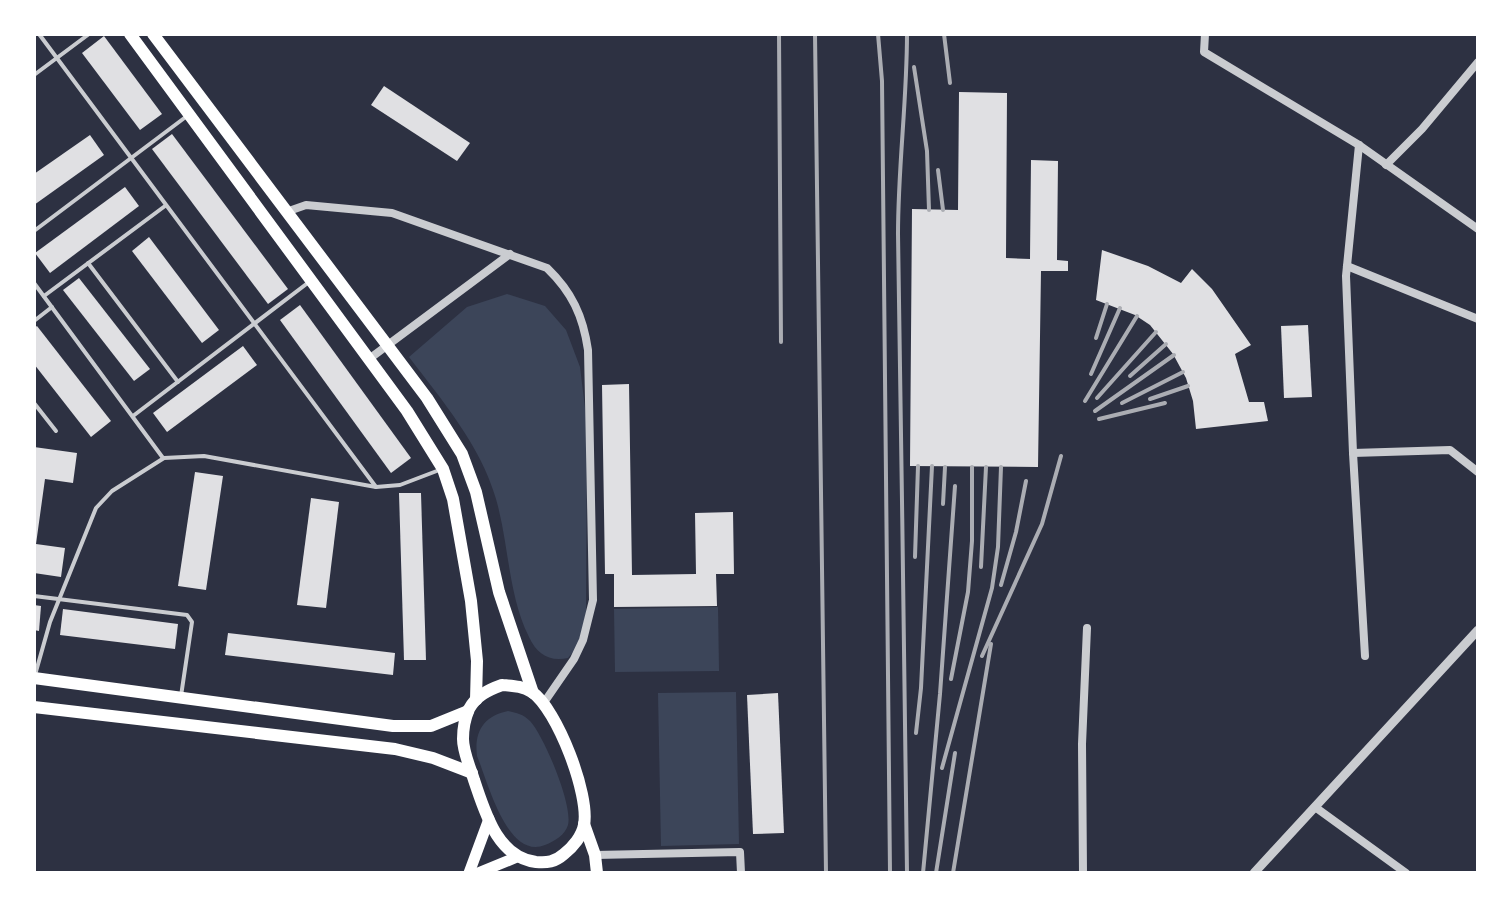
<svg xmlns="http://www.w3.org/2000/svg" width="1512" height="907" viewBox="0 0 1512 907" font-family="Ubuntu,sans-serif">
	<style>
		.green { fill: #3c4559 }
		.building { fill: #e0e0e3 }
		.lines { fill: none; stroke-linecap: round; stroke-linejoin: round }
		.service { stroke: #caccd0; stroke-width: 4 }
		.minor { stroke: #caccd0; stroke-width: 8 }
		.tertiary { stroke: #caccd0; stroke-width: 9 }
		.secondary { stroke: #fff; stroke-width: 11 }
		.primary { stroke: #fff; stroke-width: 12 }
		.trunk { stroke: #fff; stroke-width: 12 }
		.rail { stroke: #abadb3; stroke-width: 4 }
	</style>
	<rect width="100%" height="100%" fill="#2d3142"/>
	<g class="green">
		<path d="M 507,294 L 545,306 L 566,330 L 580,367 L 587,424 L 586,613 L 578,646 L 568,658 C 549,662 537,654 529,637 C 508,595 509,544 496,499 C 481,446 441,399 409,357 L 467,307 Z"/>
		<path d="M 718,607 L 719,671 L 615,672 L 614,609 Z"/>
		<path d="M 736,692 L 739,844 L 661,846 L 658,693 Z"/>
		<path d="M 508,711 C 517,713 523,714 530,721 C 544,736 573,805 568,825 C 565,835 555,841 545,845 C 507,860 488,782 477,756 C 474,731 484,716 508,711 Z"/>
	</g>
	<g class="building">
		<path d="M 104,36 L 162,114 L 140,130 L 82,53 Z"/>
		<path d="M 384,86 L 470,143 L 457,161 L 371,105 Z"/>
		<path d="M 959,92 L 1007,93 L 1006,258 L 1030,259 L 1031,160 L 1058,161 L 1057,260 L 1068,261 L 1068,271 L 1041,271 L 1038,467 L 910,466 L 912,209 L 958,210 Z"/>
		<path d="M 172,134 L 288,289 L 268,304 L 152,149 Z"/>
		<path d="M 90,135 L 104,155 L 34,205 L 34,174 Z"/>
		<path d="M 125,187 L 139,206 L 50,273 L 35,253 Z"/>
		<path d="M 149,237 L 219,330 L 202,343 L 132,251 Z"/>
		<path d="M 1102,250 L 1148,266 L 1181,283 L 1192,269 L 1212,289 L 1251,345 L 1235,354 L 1249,402 L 1264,402 L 1268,421 L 1196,429 L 1193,401 L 1186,378 L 1173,354 L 1150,325 L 1135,315 L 1096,300 Z"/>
		<path d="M 79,278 L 150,369 L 134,381 L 63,290 Z"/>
		<path d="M 300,305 L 411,458 L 391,473 L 280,320 Z"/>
		<path d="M 1308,325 L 1312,397 L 1284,398 L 1281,326 Z"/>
		<path d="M 37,326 L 111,421 L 91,437 L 34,364 L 34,328 Z"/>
		<path d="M 243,346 L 257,365 L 167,432 L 153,413 Z"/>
		<path d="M 629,384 L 632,575 L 696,574 L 695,513 L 733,512 L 734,574 L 716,574 L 717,606 L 614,607 L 614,574 L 605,574 L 602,385 Z"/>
		<path d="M 34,447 L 77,453 L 73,483 L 45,479 L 36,544 L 65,548 L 61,577 L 34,573 Z"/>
		<path d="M 195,472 L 223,476 L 206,590 L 178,586 Z"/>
		<path d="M 399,493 L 421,493 L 426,660 L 404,660 Z"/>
		<path d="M 311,498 L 339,502 L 326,608 L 297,605 Z"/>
		<path d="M 34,605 L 41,606 L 39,631 L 34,630 Z"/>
		<path d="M 63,609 L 178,624 L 175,649 L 60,635 Z"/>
		<path d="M 228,633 L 395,653 L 393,675 L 225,655 Z"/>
		<path d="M 778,693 L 784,833 L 753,834 L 747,695 Z"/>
	</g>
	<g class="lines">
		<g class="service">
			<path d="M 39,34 L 376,487"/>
			<path d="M 34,75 L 89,34"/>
			<path d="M 34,231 L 187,116"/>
			<path d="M 88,263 L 178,382"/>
			<path d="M 34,283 L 163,458"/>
			<path d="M 44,296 L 165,206"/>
			<path d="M 34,321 L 52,307"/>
			<path d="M 34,403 L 56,431"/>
			<path d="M 133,416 L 309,282"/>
			<path d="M 34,596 L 187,615 L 192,622 L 181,696"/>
			<path d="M 35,675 L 50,622 L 96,508 L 112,491 L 164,458 L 204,456 L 376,487 L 400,485 L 442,469"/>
		</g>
		<g class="minor">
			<path d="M 1205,34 L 1204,52 L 1359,145 L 1478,229"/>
			<path d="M 1359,145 L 1346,276 L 1353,453 L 1365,656"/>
			<path d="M 1386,165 L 1422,129 L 1478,62"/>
			<path d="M 286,212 L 306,205 L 392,213 L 547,268 C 572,292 583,316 588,350 L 593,600 L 583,640 L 574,659 L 543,704"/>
			<path d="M 1347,266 L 1478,319"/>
			<path d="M 369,359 L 510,254"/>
			<path d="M 1353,453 L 1450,450 L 1478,472"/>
			<path d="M 1315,807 L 1406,873"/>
			<path d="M 595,855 L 740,852 L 741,873"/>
			<path d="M 1083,873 L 1082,744 L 1087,628"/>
		</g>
		<path class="tertiary" d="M 1254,873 L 1478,630"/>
		<g class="secondary">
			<path d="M 469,873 L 489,819"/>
			<path d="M 478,873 L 517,857"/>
		</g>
		<g class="primary">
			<path d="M 34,678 L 393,726 L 431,726 L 468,711"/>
			<path d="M 34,707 L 395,749 L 433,758 L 472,773"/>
		</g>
		<g class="trunk">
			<path d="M 130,34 L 407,411 L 443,469 L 453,499 L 471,601 L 477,661 L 476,700"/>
			<path d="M 153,34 L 427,398 L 462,454 L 476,492 L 499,592 L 533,693"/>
			<path d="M 502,685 C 513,686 522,686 532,692 C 557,709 590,795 584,825 C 582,836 573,847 564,854 C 555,862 547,863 536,862 C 497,857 485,812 474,780 C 470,767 463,752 463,739 C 463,729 465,718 469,709 C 476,696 488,690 502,685 Z"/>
			<path d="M 584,824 L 595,855 L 597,873"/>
		</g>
		<g class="rail">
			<path d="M 779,34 L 781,342"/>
			<path d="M 815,34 L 826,873"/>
			<path d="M 878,34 L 882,81 L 890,873"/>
			<path d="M 907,34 C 907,101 898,167 898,234 C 900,447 906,660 907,873"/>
			<path d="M 944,34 L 950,83"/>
			<path d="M 914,67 L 927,151 L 929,210"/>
			<path d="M 938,170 L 943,210"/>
			<path d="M 1096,338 L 1107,304"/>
			<path d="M 1091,374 L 1120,308"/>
			<path d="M 1130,376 L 1166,344"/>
			<path d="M 1097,398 L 1156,332"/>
			<path d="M 1150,399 L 1188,386"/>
			<path d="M 1085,401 L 1137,316"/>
			<path d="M 1122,403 L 1183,372"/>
			<path d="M 1095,411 L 1174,355"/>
			<path d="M 1099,419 L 1165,403"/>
			<path d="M 943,504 L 945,467"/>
			<path d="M 915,557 L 918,466"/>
			<path d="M 981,567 L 986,467"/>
			<path d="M 1001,585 L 1016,532 L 1026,481"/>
			<path d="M 982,656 L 1042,524 L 1061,456"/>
			<path d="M 951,679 L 968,592 L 972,541 L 972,467"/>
			<path d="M 916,733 L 921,688 L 932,466"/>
			<path d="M 942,768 L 992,588 L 998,547 L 1001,467"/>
			<path d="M 923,873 L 940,694 L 955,486"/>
			<path d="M 936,873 L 955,753"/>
			<path d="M 953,873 L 991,644"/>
		</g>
	</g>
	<rect width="1512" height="907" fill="none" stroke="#ffffff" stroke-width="72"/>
</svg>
